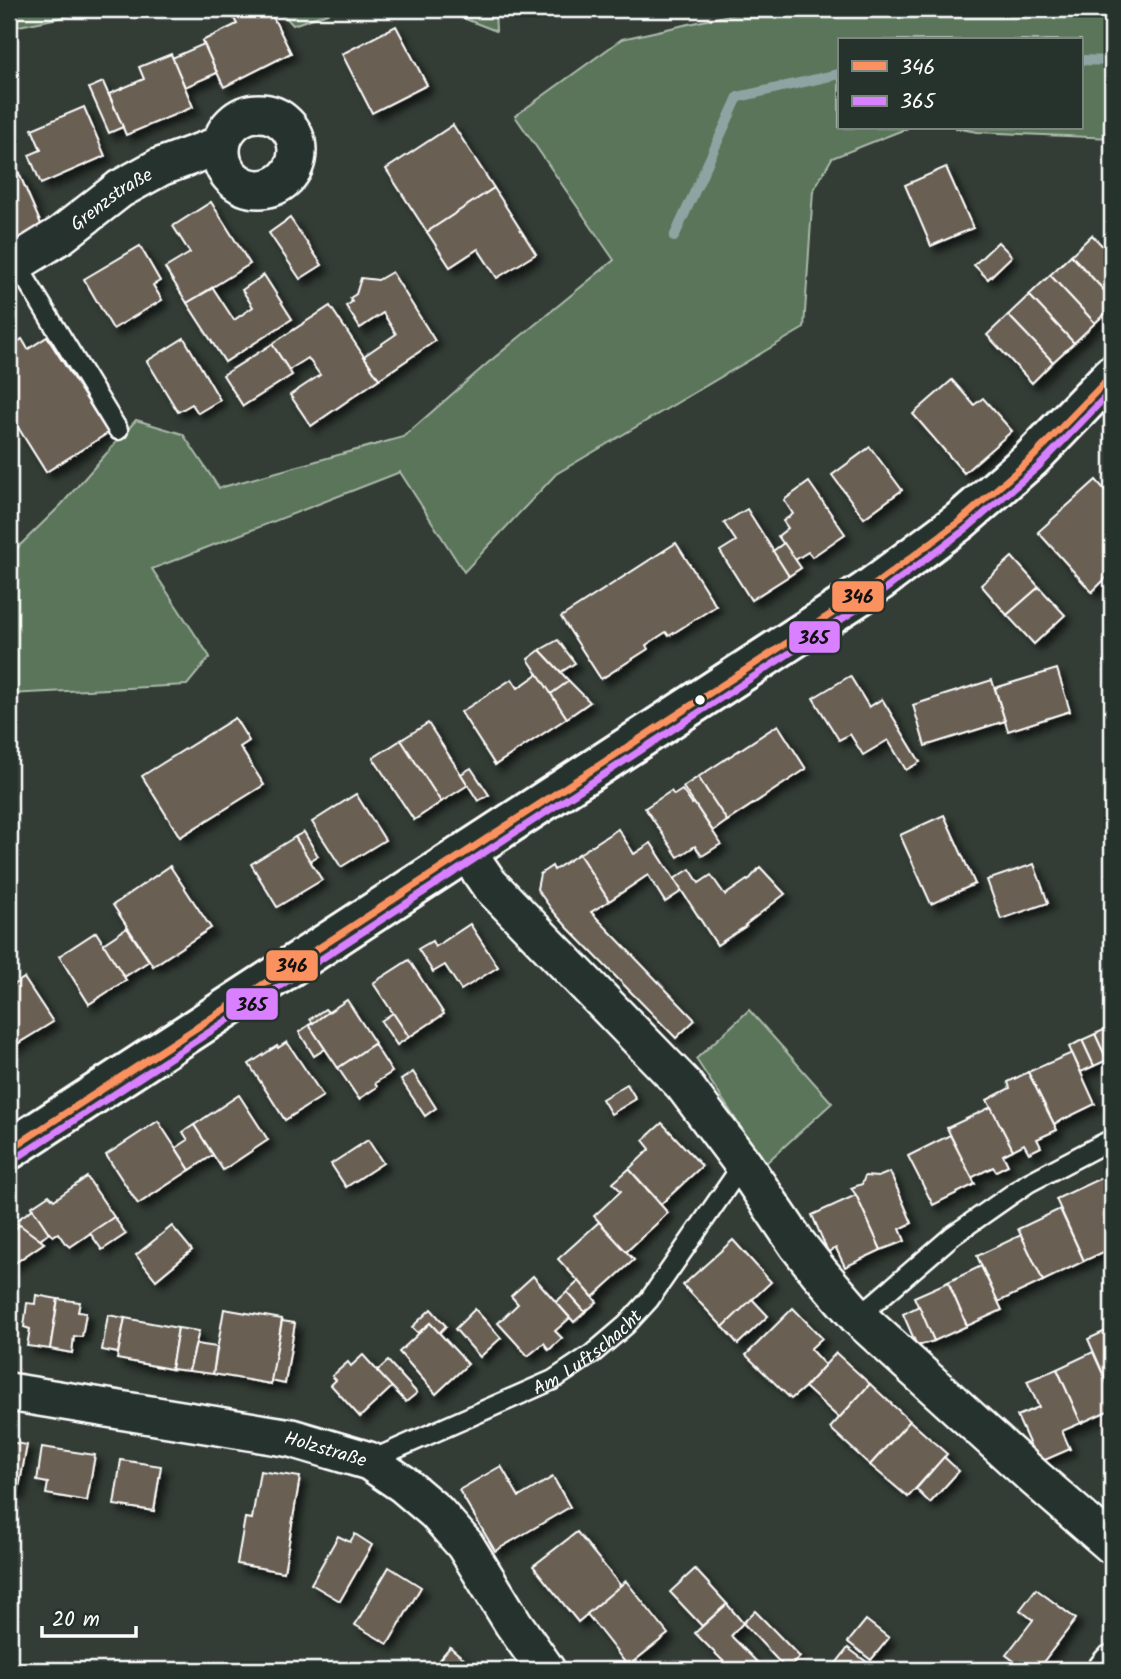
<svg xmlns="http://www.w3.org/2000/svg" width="1121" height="1679" viewBox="0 0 1121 1679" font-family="Kalam,sans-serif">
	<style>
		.green { fill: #5a755a; stroke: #acbaac; stroke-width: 2 }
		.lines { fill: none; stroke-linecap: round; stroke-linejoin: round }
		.stream { stroke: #8ea4a3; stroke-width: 10 }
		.building { fill: #695e53; stroke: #fff; stroke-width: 2; filter: url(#shadow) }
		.service-casing { stroke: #fff; stroke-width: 23 }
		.minor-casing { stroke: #fff; stroke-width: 42 }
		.tertiary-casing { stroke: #fff; stroke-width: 44 }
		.service { stroke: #26332d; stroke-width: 18 }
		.minor { stroke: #26332d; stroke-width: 37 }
		.tertiary { stroke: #26332d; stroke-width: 38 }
		.bus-1-casing { stroke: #26332d; stroke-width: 12 }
		.bus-2-casing { stroke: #26332d; stroke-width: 12 }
		.bus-1 { stroke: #fa915f; stroke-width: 7 }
		.bus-2 { stroke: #d880ff; stroke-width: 7 }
		.bus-dot { fill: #fff; stroke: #26332d; stroke-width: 2.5 }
		.labels { text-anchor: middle; stroke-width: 6; stroke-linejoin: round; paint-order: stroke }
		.street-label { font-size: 19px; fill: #fff; stroke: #26332d }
		.line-badge { stroke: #26332d; stroke-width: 2.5 }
		.pale-badge-label { font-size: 19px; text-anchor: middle; font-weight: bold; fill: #111 }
	</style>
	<defs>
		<filter id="shadow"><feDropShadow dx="6" dy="6" stdDeviation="3.5" flood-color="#0009"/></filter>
	</defs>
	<rect width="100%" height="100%" fill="#333c35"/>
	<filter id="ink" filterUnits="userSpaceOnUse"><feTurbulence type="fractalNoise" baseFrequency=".0143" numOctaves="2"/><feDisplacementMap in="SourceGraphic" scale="14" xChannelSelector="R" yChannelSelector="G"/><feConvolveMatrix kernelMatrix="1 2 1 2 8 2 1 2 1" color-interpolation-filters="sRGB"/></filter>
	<g filter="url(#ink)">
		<g class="green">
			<path d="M 9,9 L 103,9 L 9,28 Z"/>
			<path d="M 278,9 L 339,9 L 293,25 Z"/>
			<path d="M 440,9 L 495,9 L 496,31 Z"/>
			<path d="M 756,9 L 1112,9 L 1112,138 L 977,132 L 955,128 L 1081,128 L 1081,40 L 839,40 L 839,128 L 908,128 L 832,158 L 813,191 L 804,328 L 556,474 L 464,572 L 400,472 L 152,569 L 210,657 L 187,685 L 9,694 L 9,556 L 61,505 L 136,420 L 183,434 L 219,488 L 403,437 L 489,362 L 614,260 L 515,116 L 622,39 Z"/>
			<path d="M 749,1010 L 832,1103 L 765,1164 L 696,1059 Z"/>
		</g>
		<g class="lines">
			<g class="stream">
				<path d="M 1081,60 L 1112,61"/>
				<path d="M 674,237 L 738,97 L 839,74"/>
			</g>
		</g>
		<g class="building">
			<path d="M 239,9 L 269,9 L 291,53 L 224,87 L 202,41 L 237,24 L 231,13 Z"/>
			<path d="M 396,26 L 427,85 L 372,113 L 342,54 Z"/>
			<path d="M 204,44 L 217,73 L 185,87 L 172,58 Z"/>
			<path d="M 171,54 L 193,107 L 126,135 L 109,94 L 144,79 L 139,67 Z"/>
			<path d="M 103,82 L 123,127 L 109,133 L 89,88 Z"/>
			<path d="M 84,107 L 105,156 L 41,184 L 29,155 L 41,150 L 32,129 Z"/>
			<path d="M 453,125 L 494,188 L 427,232 L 386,169 Z"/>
			<path d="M 946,167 L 973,228 L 931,246 L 905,185 Z"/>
			<path d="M 18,171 L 44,231 L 9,246 L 9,175 Z"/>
			<path d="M 494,188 L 536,254 L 497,278 L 478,249 L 450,267 L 427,232 Z"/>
			<path d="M 211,202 L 250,264 L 187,303 L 165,268 L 190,253 L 173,226 Z"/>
			<path d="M 290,218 L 322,265 L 300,279 L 269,233 Z"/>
			<path d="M 1092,235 L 1112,256 L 1112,299 L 1071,255 Z"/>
			<path d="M 998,242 L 1012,256 L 988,279 L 974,265 Z"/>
			<path d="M 140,246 L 160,281 L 153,285 L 162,300 L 113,329 L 84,279 Z"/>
			<path d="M 1071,255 L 1112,299 L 1112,307 L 1095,323 L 1050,275 Z"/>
			<path d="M 392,272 L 435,341 L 379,379 L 364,356 L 396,334 L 383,313 L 360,328 L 346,306 L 352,302 L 350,298 L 356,294 L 361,278 L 378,280 Z"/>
			<path d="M 264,275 L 292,319 L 225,362 L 187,303 L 213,288 L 234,320 L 253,307 L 242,290 Z"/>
			<path d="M 1050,275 L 1095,323 L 1074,343 L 1029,295 Z"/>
			<path d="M 1029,295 L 1074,343 L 1053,362 L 1008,315 Z"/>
			<path d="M 330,306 L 379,379 L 311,426 L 290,395 L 320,375 L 308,358 L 289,370 L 272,344 Z"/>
			<path d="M 1008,315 L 1053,362 L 1032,383 L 987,335 Z"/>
			<path d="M 47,337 L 108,433 L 46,472 L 9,413 L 9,348 L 22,339 L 28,349 Z"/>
			<path d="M 184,338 L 220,400 L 198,413 L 192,404 L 178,412 L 147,361 Z"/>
			<path d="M 272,344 L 292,375 L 243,406 L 223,375 Z"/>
			<path d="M 952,380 L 974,405 L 983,398 L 1012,431 L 964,473 L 913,414 Z"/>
			<path d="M 870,447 L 902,490 L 864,518 L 832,475 Z"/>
			<path d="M 1096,480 L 1112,498 L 1112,572 L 1092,592 L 1038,532 Z"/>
			<path d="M 809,482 L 845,534 L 812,557 L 808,552 L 795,560 L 778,536 L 788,528 L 783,521 L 793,514 L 784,500 Z"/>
			<path d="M 747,509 L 789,576 L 751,600 L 720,551 L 736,541 L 724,523 Z"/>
			<path d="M 676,543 L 716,606 L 669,636 L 666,632 L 646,645 L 648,649 L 601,679 L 561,617 Z"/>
			<path d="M 784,543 L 801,568 L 789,576 L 773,551 Z"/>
			<path d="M 1012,557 L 1039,587 L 1007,615 L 981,585 Z"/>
			<path d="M 1039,587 L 1065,615 L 1034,644 L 1007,615 Z"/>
			<path d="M 558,640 L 575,663 L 561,672 L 540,650 Z"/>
			<path d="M 540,650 L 569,681 L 551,694 L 528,659 Z"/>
			<path d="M 1057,669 L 1070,711 L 1008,731 L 995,688 Z"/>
			<path d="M 538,674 L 567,718 L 495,765 L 461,712 L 512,679 L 518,688 Z"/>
			<path d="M 850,676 L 869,707 L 882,699 L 920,762 L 906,770 L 888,740 L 863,755 L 850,734 L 839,740 L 813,698 Z"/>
			<path d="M 992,680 L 1005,721 L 925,746 L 913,705 Z"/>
			<path d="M 569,681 L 590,702 L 567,718 L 551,694 Z"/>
			<path d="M 235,718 L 249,741 L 240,747 L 264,785 L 180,837 L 142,776 Z"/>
			<path d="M 428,723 L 468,785 L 441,802 L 401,740 Z"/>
			<path d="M 778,725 L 806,769 L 727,821 L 698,777 Z"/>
			<path d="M 401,740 L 441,802 L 414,820 L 373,758 Z"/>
			<path d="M 471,768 L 489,795 L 478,801 L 461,774 Z"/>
			<path d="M 698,777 L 727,821 L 713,831 L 683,787 Z"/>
			<path d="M 682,790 L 692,804 L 694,803 L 721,844 L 702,856 L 695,846 L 678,857 L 645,808 L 671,791 L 674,795 Z"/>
			<path d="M 356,794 L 385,840 L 341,867 L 312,822 Z"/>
			<path d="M 944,815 L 975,884 L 931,904 L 900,835 Z"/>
			<path d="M 618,829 L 634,854 L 651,843 L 682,891 L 665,902 L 648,875 L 609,901 L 579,854 Z"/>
			<path d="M 304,832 L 318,856 L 309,861 L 295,837 Z"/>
			<path d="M 295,837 L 322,880 L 277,907 L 251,864 Z"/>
			<path d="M 579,854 L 609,901 L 591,912 L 695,1020 L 676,1038 L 568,928 L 552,910 L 537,889 L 540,874 L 552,866 L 554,870 Z"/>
			<path d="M 1034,864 L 1048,903 L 1001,919 L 987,880 Z"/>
			<path d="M 170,866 L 211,928 L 153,966 L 113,905 Z"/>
			<path d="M 760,867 L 785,894 L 745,925 L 746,926 L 717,945 L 674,879 L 690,869 L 699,883 L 711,875 L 725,895 L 747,880 L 748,881 Z"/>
			<path d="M 470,924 L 498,967 L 461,990 L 445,965 L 433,972 L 418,949 L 432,941 L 435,947 Z"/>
			<path d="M 127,928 L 149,961 L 124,977 L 103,944 Z"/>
			<path d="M 96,932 L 126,980 L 89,1004 L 59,956 Z"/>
			<path d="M 409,960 L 444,1014 L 409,1037 L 373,983 Z"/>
			<path d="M 24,978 L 53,1022 L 12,1047 L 9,1042 L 9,988 Z"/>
			<path d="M 347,1000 L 375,1043 L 338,1068 L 309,1025 Z"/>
			<path d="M 325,1009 L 328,1012 L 313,1023 L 310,1019 Z"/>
			<path d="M 393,1013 L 409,1037 L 397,1045 L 381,1021 Z"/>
			<path d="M 309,1025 L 325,1049 L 314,1056 L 299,1032 Z"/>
			<path d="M 1108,1028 L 1112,1036 L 1112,1066 L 1110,1067 L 1095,1034 Z"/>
			<path d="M 1095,1034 L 1107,1060 L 1094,1066 L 1082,1040 Z"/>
			<path d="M 1082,1040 L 1094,1066 L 1081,1072 L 1069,1047 Z"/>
			<path d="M 287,1042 L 323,1096 L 285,1120 L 249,1064 L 277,1046 L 278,1048 Z"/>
			<path d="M 374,1044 L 392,1072 L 375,1083 L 377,1087 L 359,1099 L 338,1068 Z"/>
			<path d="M 1072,1053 L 1095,1104 L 1054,1124 L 1028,1072 Z"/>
			<path d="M 413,1072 L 436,1108 L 425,1116 L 401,1080 Z"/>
			<path d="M 1028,1072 L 1057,1130 L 1037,1139 L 1041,1147 L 1029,1153 L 1024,1144 L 1013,1150 L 987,1100 L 1010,1088 L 1008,1082 Z"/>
			<path d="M 627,1084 L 636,1099 L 611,1114 L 602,1099 Z"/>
			<path d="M 239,1095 L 268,1140 L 223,1170 L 194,1125 Z"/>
			<path d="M 991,1107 L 1013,1150 L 1003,1155 L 1008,1165 L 996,1171 L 993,1167 L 971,1178 L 947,1128 Z"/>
			<path d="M 158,1121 L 190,1170 L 138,1204 L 106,1155 Z"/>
			<path d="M 662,1123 L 702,1166 L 661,1204 L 629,1169 L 650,1149 L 643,1140 Z"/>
			<path d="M 194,1125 L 213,1155 L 190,1170 L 176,1148 L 188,1140 L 183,1132 Z"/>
			<path d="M 950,1135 L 975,1184 L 933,1205 L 908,1156 Z"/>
			<path d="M 368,1140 L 383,1163 L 346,1187 L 331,1164 Z"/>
			<path d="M 629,1169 L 668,1213 L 626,1252 L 594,1216 L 621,1191 L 613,1183 Z"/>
			<path d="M 890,1172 L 912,1223 L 900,1229 L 905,1241 L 881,1250 L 856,1195 L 851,1188 L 862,1184 L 865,1176 L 878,1177 Z"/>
			<path d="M 87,1177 L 114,1217 L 70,1247 L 65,1243 L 58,1233 L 53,1236 L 49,1233 L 31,1207 L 49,1195 L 54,1200 Z"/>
			<path d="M 1103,1177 L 1112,1196 L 1112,1248 L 1084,1261 L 1056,1199 Z"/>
			<path d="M 856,1195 L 881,1250 L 845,1267 L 836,1248 L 828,1252 L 812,1215 Z"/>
			<path d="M 33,1209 L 49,1233 L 40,1240 L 14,1222 Z"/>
			<path d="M 1060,1209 L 1084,1261 L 1043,1281 L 1018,1229 Z"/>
			<path d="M 114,1217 L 126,1234 L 102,1250 L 90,1233 Z"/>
			<path d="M 599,1222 L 634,1260 L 593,1297 L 558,1259 Z"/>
			<path d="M 20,1225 L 44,1243 L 9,1267 L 9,1233 Z"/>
			<path d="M 172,1226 L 192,1250 L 156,1280 L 136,1255 Z"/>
			<path d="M 1021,1235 L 1043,1281 L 998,1302 L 977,1256 Z"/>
			<path d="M 733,1240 L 771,1282 L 723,1327 L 683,1285 Z"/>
			<path d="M 981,1266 L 1002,1310 L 967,1326 L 948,1282 Z"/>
			<path d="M 533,1276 L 570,1318 L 555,1331 L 562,1338 L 549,1350 L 544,1343 L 528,1356 L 498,1323 L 518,1304 L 511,1296 Z"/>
			<path d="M 579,1281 L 597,1302 L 585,1312 L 567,1292 Z"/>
			<path d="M 948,1282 L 967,1326 L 934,1341 L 914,1297 Z"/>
			<path d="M 567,1292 L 585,1312 L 574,1322 L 556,1302 Z"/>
			<path d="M 36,1295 L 58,1299 L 50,1349 L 27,1346 L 30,1329 L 24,1327 L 27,1303 L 35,1304 Z"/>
			<path d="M 58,1299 L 80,1302 L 78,1312 L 86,1313 L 82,1337 L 74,1336 L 72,1353 L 50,1349 Z"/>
			<path d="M 752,1299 L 768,1316 L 738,1344 L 723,1327 Z"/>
			<path d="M 919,1306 L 934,1341 L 917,1346 L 903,1314 Z"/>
			<path d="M 793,1308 L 822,1338 L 810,1349 L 825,1365 L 805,1387 L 791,1399 L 746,1355 Z"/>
			<path d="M 224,1309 L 282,1319 L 271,1384 L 213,1374 Z"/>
			<path d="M 431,1309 L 446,1326 L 439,1333 L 430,1323 L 418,1333 L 412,1327 Z"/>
			<path d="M 475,1309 L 501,1338 L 480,1357 L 455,1329 Z"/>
			<path d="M 108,1315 L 125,1318 L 118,1353 L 102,1350 Z"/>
			<path d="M 125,1318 L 178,1328 L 171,1369 L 117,1359 Z"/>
			<path d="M 282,1321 L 295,1323 L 285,1384 L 271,1381 Z"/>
			<path d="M 430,1323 L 468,1364 L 436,1394 L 399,1352 Z"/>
			<path d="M 178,1328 L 199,1331 L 189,1371 L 171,1369 Z"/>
			<path d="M 1112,1328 L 1112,1394 L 1088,1339 Z"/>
			<path d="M 196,1344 L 217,1347 L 213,1374 L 189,1371 Z"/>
			<path d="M 1093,1352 L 1112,1394 L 1112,1409 L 1081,1423 L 1057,1369 Z"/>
			<path d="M 836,1353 L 870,1384 L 839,1418 L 805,1387 Z"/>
			<path d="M 363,1355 L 392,1387 L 360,1417 L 331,1385 L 336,1380 L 332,1376 L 348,1362 L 351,1366 Z"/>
			<path d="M 388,1361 L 417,1393 L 406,1402 L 377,1371 Z"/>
			<path d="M 1057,1369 L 1081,1423 L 1062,1431 L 1070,1449 L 1038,1463 L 1017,1416 L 1039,1407 L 1027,1381 Z"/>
			<path d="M 870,1384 L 910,1421 L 870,1465 L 830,1428 Z"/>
			<path d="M 910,1421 L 947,1454 L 908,1497 L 870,1465 Z"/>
			<path d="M 9,1442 L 27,1445 L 18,1493 L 9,1491 Z"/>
			<path d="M 42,1447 L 95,1455 L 87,1501 L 46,1494 L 48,1483 L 37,1481 Z"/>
			<path d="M 944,1457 L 959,1471 L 930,1503 L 916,1489 Z"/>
			<path d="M 121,1460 L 161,1466 L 154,1511 L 114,1505 Z"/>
			<path d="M 501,1466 L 519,1497 L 553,1477 L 570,1507 L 495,1551 L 459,1490 Z"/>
			<path d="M 260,1471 L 300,1477 L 284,1572 L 237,1564 L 245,1518 L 252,1519 Z"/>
			<path d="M 577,1532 L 621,1586 L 578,1622 L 533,1566 Z"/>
			<path d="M 355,1534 L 372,1545 L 340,1601 L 311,1584 L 338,1536 L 350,1542 Z"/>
			<path d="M 389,1567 L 421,1587 L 388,1644 L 355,1625 Z"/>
			<path d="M 695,1569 L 727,1604 L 702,1626 L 670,1592 Z"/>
			<path d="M 626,1581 L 668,1634 L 628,1666 L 587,1614 Z"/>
			<path d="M 1036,1589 L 1076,1619 L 1037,1670 L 1026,1670 L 1006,1655 L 1033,1620 L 1020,1610 Z"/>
			<path d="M 727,1604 L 743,1623 L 731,1636 L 765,1670 L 732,1670 L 695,1633 Z"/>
			<path d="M 755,1611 L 800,1657 L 787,1670 L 743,1623 Z"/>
			<path d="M 866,1620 L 889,1638 L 871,1660 L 848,1642 Z"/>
			<path d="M 450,1647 L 477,1670 L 430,1670 Z"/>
			<path d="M 848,1648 L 872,1666 L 869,1670 L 831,1670 Z"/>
		</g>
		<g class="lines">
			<defs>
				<g id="service">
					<path d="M 16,263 L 118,430"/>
					<path d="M 858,1317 L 952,1236 L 1028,1183 L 1112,1139"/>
					<path id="s1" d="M 369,1461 L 553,1380 L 592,1354 L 626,1325 L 649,1300 L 743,1164"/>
				</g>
				<g id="minor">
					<circle cx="259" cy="151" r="38"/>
					<path id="s2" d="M 9,264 L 16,263 L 61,235 L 120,189 L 160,167 L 220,145"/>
					<path d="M 467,852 L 489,884 L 683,1084 L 743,1164 L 797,1244 L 819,1272 L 858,1317 L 1035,1478 L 1112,1545"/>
					<path id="s3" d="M 9,1392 L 291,1438 L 369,1461 L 403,1484 L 436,1512 L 465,1545 L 513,1623 L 546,1670"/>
					<path d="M 1107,1670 L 1112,1664"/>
				</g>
				<path id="tertiary" d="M 9,1150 L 865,592 L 960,521 L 1031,459 L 1112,375"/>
			</defs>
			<use href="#service" class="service-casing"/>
			<use href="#minor" class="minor-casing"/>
			<use href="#tertiary" class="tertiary-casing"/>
			<use href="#service" class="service"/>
			<use href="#minor" class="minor"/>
			<use href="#tertiary" class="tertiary"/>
			<defs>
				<path id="bus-1" d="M 9,1150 L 865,592 L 960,521 L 1031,459 L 1112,375"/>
				<path id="bus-2" d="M 15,1159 L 871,600 L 966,529 L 1038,467 L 1112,390"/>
			</defs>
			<use href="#bus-1" class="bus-1-casing"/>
			<use href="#bus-2" class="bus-2-casing"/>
			<use href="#bus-1" class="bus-1"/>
			<use href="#bus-2" class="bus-2"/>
		</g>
	</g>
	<circle class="bus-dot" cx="700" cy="700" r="6"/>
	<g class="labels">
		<g class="street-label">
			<text dy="7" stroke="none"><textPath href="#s2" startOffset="122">Grenzstraße</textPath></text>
			<text dy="7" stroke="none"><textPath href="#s1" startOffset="245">Am Luftschacht</textPath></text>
			<text dy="7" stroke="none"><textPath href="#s3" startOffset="322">Holzstraße</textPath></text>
		</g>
	</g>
	<g class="line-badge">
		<rect x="831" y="580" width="54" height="33" rx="7" fill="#fa915f"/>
		<rect x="788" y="620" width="53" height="34" rx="7" fill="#d880ff"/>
		<rect x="265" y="949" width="54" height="33" rx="7" fill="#fa915f"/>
		<rect x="225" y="987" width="54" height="34" rx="7" fill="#d880ff"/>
	</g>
	<g class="pale-badge-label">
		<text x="858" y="603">346</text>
		<text x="814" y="644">365</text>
		<text x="292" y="972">346</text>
		<text x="252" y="1011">365</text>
	</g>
	<rect width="1121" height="1679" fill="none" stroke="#26332d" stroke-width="35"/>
	<rect x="18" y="18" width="1086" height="1644" fill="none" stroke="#fff" stroke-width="2.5" filter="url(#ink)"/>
	<rect x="838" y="38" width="245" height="91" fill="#26332d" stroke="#7d8581" stroke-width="2"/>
	<rect x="852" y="61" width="35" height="10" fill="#fa915f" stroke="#7d8581" stroke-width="2"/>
	<text x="900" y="74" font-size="21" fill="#ffffff">346</text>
	<rect x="852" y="96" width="35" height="10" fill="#d880ff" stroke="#7d8581" stroke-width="2"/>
	<text x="900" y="108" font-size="21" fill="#ffffff">365</text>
	<path d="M42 1626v10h94v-10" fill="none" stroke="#ffffff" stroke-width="3.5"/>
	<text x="52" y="1626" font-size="21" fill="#ffffff" stroke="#26332d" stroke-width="5" paint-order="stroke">20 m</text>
</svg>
